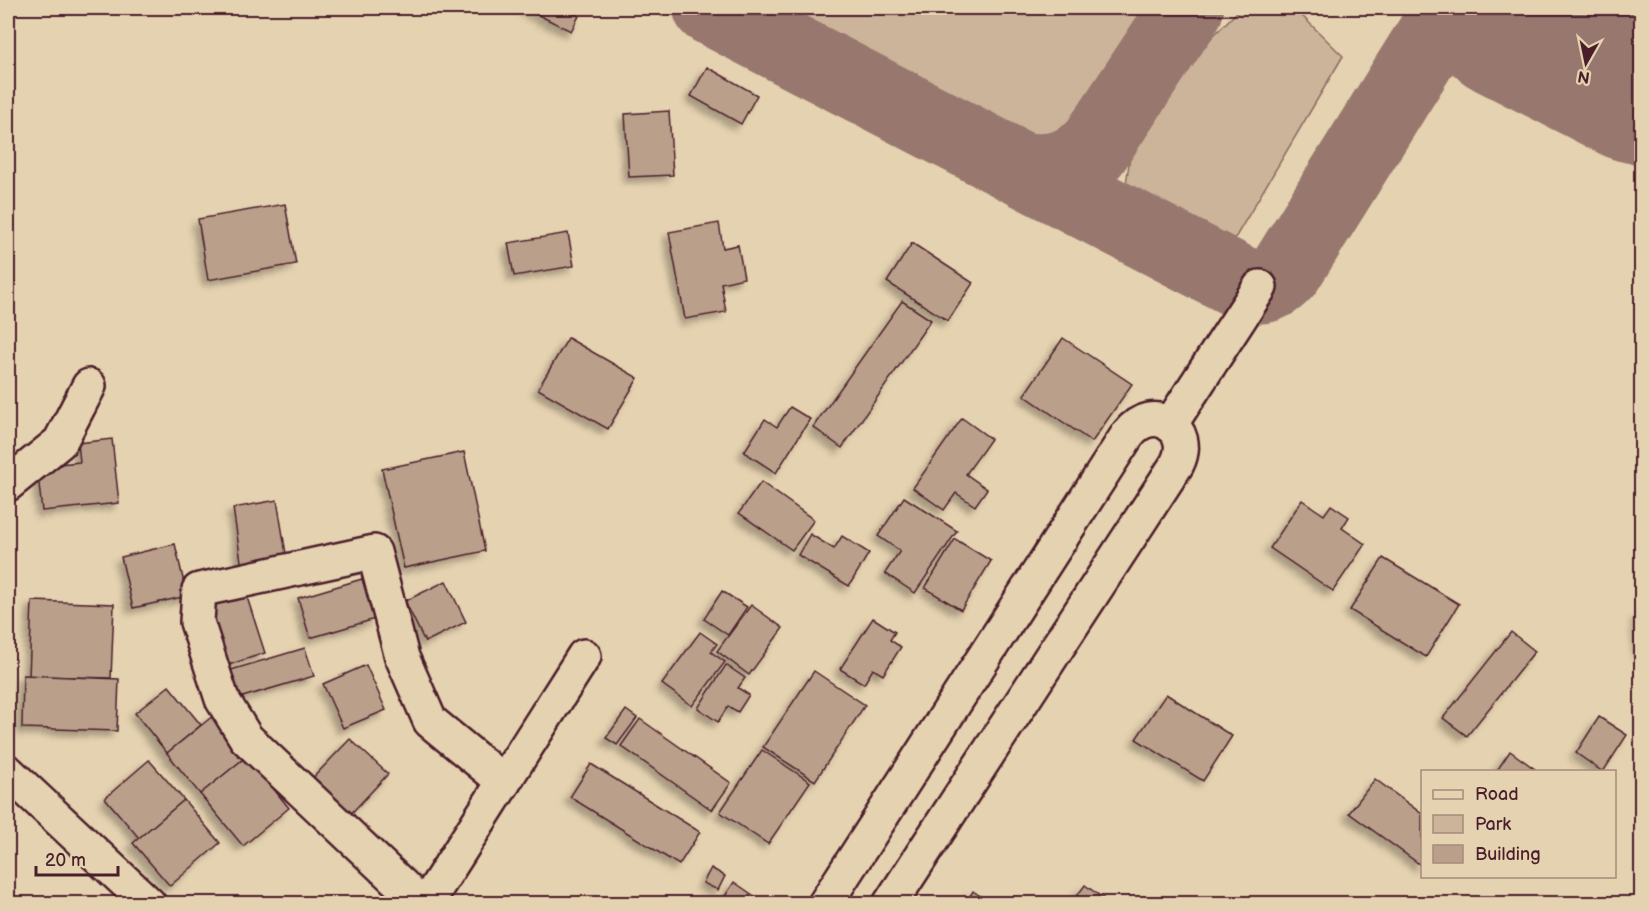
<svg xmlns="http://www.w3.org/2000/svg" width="1649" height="911" viewBox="0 0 1649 911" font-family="'Balsamiq Sans',sans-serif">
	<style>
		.green { fill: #ccb49a; stroke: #8b6a62; stroke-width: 1.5 }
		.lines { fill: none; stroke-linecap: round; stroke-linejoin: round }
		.taxiway { stroke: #98786e; stroke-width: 74 }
		.runway { stroke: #98786e; stroke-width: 184 }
		.building { fill: #baa08b; stroke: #4a1f2b; stroke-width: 1.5; filter: url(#shadow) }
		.minor-casing { stroke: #4a1f2b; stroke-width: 38 }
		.minor { stroke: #e5d2b0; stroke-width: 33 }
	</style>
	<defs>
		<filter id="shadow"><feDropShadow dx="-5.5" dy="5.5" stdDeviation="3" flood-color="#0004"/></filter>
	</defs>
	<rect width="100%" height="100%" fill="#e5d2b0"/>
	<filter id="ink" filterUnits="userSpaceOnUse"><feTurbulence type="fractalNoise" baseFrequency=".0167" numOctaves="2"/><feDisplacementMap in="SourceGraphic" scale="12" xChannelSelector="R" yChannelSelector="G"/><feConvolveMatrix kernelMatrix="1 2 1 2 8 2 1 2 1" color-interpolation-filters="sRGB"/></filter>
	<g filter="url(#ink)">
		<g class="green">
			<path d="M 759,8 L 1165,8 L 1087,122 L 1069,144 L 1055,150 L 1025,145 Z"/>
			<path d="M 1241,8 L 1294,8 L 1343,56 L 1228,250 L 1157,220 L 1134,205 L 1126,184 L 1132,144 L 1212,37 Z"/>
		</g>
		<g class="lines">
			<g class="taxiway">
				<path d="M 710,8 L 1240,282 C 1259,291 1273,287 1286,271 L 1450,8"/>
				<path d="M 1551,25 L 1591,31 L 1642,31"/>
				<path d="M 1022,169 C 1053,173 1068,168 1093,150 L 1187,8"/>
			</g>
			<path class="runway" d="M 1517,8 L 1642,72"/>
		</g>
		<g class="building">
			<path d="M 524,8 L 562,8 L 579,16 L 571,31 Z"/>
			<path d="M 707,67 L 757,95 L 741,124 L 691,96 Z"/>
			<path d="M 669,111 L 673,175 L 629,177 L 625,114 Z"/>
			<path d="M 285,204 L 296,264 L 208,280 L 198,219 Z"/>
			<path d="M 719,223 L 723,248 L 738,245 L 744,278 L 721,283 L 726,312 L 685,319 L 669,232 Z"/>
			<path d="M 568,233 L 574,266 L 514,276 L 508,243 Z"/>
			<path d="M 912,243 L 973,283 L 948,321 L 887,282 Z"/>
			<path d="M 902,301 L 931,320 L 842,448 L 813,427 Z"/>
			<path d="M 568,338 L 638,378 L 608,429 L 538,389 Z"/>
			<path d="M 1063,338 L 1132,384 L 1092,442 L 1024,395 Z"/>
			<path d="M 790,407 L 810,419 L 776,473 L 744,452 L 765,419 L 777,427 Z"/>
			<path d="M 962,418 L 991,439 L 966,474 L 987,489 L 975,506 L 956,493 L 944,510 L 913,488 Z"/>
			<path d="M 112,439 L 119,503 L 42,511 L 37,466 L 80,462 L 78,443 Z"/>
			<path d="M 464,452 L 485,551 L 404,568 L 382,469 Z"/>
			<path d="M 761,482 L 814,520 L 792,550 L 739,513 Z"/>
			<path d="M 904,497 L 957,531 L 915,593 L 885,573 L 900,551 L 878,536 Z"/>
			<path d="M 277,500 L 287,560 L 242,568 L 233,508 Z"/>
			<path d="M 1302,500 L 1324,515 L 1331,505 L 1349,517 L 1342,528 L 1365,544 L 1333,591 L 1270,548 Z"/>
			<path d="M 810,534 L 834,549 L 842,536 L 869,553 L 849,586 L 798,555 Z"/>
			<path d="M 955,539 L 991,561 L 961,610 L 925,588 Z"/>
			<path d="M 175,544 L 187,596 L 133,608 L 121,557 Z"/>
			<path d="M 1383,558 L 1459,604 L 1426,657 L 1350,610 Z"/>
			<path d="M 362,579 L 375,619 L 310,638 L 298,598 Z"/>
			<path d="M 446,581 L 466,622 L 425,642 L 405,601 Z"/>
			<path d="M 722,591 L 747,607 L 728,635 L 704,619 Z"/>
			<path d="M 246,594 L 265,653 L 225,666 L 206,607 Z"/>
			<path d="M 32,601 L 114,604 L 111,678 L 29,676 Z"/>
			<path d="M 751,605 L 783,628 L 749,675 L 717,651 Z"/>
			<path d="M 1642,614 L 1642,652 L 1639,652 L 1637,615 Z"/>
			<path d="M 873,618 L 895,632 L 890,640 L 901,647 L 883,675 L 873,669 L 864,684 L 840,669 Z"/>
			<path d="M 700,632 L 717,644 L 711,652 L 725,662 L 692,706 L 662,684 Z"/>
			<path d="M 1511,632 L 1535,651 L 1467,736 L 1443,718 Z"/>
			<path d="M 305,648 L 314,676 L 239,698 L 231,670 Z"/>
			<path d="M 366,665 L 386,710 L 343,728 L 323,684 Z"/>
			<path d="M 726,665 L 745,678 L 738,688 L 749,695 L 738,712 L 728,706 L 718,722 L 698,708 Z"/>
			<path d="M 814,671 L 865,705 L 815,781 L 763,747 Z"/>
			<path d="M 23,675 L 119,679 L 117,731 L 22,728 Z"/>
			<path d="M 169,686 L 201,725 L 167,753 L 135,713 Z"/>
			<path d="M 1166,694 L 1232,736 L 1203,781 L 1136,739 Z"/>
			<path d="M 626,710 L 637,718 L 617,745 L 606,738 Z"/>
			<path d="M 214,715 L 247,756 L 200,794 L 167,753 Z"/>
			<path d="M 1599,717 L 1627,735 L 1603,772 L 1576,753 Z"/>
			<path d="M 640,719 L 731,783 L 712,810 L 621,746 Z"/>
			<path d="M 350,739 L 388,774 L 345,820 L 306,785 Z"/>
			<path d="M 762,750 L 810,782 L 768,844 L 720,812 Z"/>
			<path d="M 1510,751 L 1539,772 L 1496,772 Z"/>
			<path d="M 247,756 L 289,808 L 243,846 L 200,794 Z"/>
			<path d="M 149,760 L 184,800 L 139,838 L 105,798 Z"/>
			<path d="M 591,764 L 700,832 L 679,865 L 570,797 Z"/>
			<path d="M 1375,779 L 1422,814 L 1422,866 L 1349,813 Z"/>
			<path d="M 184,800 L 220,843 L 170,886 L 133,843 Z"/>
			<path d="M 711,868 L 725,876 L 718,890 L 703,883 Z"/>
			<path d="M 734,882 L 766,904 L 720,904 Z"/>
			<path d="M 1085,885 L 1111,904 L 1071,904 Z"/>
			<path d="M 973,891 L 992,904 L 965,904 Z"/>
		</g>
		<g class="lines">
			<defs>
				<g id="minor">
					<path d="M 1170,425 L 1260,287"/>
					<path d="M 8,484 L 60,442 L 89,386"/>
					<path d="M 8,772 L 149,904"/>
					<path d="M 415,904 L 406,889 L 246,738 L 222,699 L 197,622 L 199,590 L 374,552 L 402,657 L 430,721 L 504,782"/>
					<path d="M 426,904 L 584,656"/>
					<path d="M 825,904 L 1128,434 C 1153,402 1195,428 1177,464 L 890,904"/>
				</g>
			</defs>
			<use href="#minor" class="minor-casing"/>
			<use href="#minor" class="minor"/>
		</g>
	</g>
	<rect width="1649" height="911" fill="none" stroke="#e5d2b0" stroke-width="30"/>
	<rect x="15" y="15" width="1619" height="881" fill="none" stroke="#4a1f2b" stroke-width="2" filter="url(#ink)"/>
	<rect x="1421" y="770" width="195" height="108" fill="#e5d2b0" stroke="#a78a7b" stroke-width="1.5"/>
	<rect x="1433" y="790" width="30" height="9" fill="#e5d2b0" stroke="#a78a7b" stroke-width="1.5"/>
	<text x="1475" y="800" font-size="18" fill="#4a1f2b">Road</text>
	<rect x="1433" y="815" width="30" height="18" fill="#ccb49a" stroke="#a78a7b" stroke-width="1.5"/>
	<text x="1475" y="830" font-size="18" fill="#4a1f2b">Park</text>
	<rect x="1433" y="845" width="30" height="18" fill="#baa08b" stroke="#a78a7b" stroke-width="1.5"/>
	<text x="1475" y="860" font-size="18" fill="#4a1f2b">Building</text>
	<g transform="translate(1586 63) rotate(189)" stroke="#e5d2b0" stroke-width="4.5" paint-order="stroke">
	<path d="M0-4.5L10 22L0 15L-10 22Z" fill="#4a1f2b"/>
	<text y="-9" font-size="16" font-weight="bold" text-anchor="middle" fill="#4a1f2b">N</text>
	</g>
	<path d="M36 866v9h82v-9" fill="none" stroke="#4a1f2b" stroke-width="3"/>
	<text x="45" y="866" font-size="18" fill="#4a1f2b" stroke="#e5d2b0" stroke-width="4.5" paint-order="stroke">20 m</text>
</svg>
